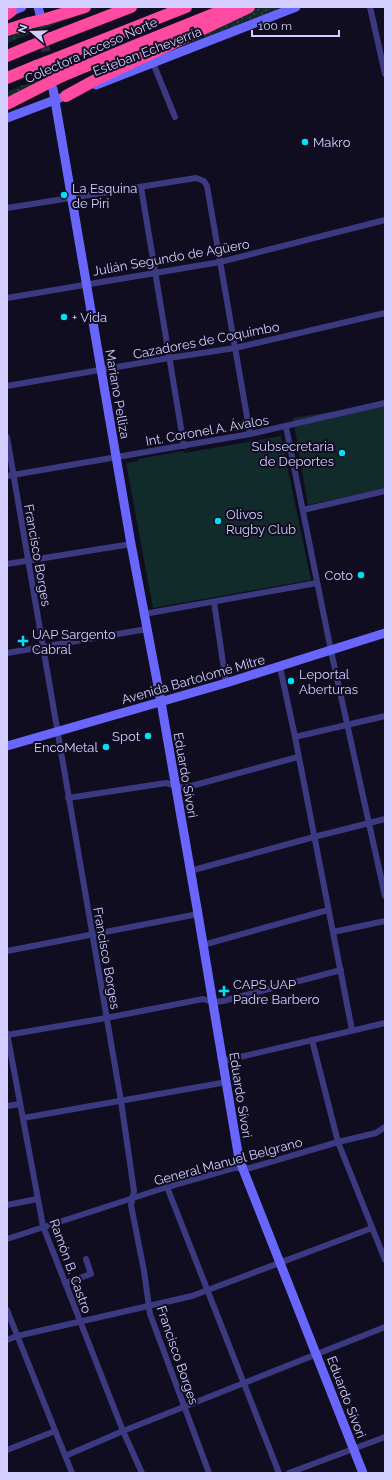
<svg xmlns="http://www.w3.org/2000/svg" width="392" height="1480" viewBox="0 0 392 1480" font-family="Raleway,sans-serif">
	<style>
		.grass { fill: url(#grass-dots) }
		.garden { fill: #102b2a }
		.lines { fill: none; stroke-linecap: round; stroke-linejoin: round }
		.secondary-tunnel { stroke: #2e2a42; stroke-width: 9; stroke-dasharray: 9 4.5; stroke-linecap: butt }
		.street { stroke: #3b3980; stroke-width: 6 }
		.secondary { stroke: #6966fe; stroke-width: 9 }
		.highway { stroke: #fe4aa1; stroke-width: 12 }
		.highway-bridge { stroke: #fe4aa1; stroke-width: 12 }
		.poi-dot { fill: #02e0f7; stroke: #110d21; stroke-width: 1.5 }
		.labels { text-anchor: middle; stroke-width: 4; stroke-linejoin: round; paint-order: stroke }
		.street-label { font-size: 13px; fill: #d3ceff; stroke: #110d21 }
		.poi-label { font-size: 13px; fill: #d3ceff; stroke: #110d21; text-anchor: start }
	</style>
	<defs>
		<pattern id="grass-dots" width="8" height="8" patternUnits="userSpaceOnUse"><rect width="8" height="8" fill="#102b2a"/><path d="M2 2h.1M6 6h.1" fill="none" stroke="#32494a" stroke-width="1.8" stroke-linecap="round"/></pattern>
	</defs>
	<rect width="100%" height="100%" fill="#110d21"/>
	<g class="grass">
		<path d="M 97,7 L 99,7 L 7,43 L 7,35 L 76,15 Z"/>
		<path d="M 260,7 L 282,7 L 190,43 L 175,47 L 196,36 Z"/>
		<path d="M 40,78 L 40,82 L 7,99 L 7,92 Z"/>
	</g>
	<g class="garden">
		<path d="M 385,403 L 385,488 L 308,505 L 293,418 Z"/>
		<path d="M 281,436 L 311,580 L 153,608 L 126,463 L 138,461 L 138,459 L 183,451 L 184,453 Z"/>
	</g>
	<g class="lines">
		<path class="secondary-tunnel" d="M 40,16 L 52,88"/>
		<g class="street">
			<path d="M 370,7 L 385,74"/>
			<path d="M 153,63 L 175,117"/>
			<path d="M 141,187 L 184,446"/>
			<path d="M 7,208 L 196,178 L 204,181 L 207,186 L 250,434"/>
			<path d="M 7,298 L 220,262 L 385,220"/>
			<path d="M 7,386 L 169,358 L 235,348 L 385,313"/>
			<path d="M 286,427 L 331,651 L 385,896"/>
			<path d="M 7,437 L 121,1101 L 134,1191 L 131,1205 L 144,1271 L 150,1314 L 209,1473"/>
			<path d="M 7,476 L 250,434 L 385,403"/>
			<path d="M 303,510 L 385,491"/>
			<path d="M 7,564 L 131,544"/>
			<path d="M 214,602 L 226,683"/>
			<path d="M 144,614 L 317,583"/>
			<path d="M 7,653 L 147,629"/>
			<path d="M 280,667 L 295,737 L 352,1030"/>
			<path d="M 295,737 L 385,716"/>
			<path d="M 68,798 L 166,783 L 184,788 L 298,757"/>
			<path d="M 190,871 L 314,837 L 385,819"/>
			<path d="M 333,932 L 385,921"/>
			<path d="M 203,945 L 328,910"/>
			<path d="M 7,951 L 198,914"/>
			<path d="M 7,1033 L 43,1226 L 123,1431 L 142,1473"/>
			<path d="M 7,1035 L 106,1018 L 203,999 L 213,1002 L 223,1001 L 341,970"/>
			<path d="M 312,1040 L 338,1142 L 385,1260"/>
			<path d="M 223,1061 L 385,1023"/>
			<path d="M 7,1106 L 20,1104"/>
			<path d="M 23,1118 L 227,1082"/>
			<path d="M 167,1187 L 279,1473"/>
			<path d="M 7,1205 L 37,1199"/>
			<path d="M 7,1239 L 167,1187 L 234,1168 L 250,1168 L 338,1142 L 376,1133 L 385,1127"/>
			<path d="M 65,1283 L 91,1274 L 86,1259"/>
			<path d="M 7,1310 L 72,1473"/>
			<path d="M 7,1340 L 17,1336 L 192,1296 L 372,1228"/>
			<path d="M 7,1450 L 55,1431"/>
			<path d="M 65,1456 L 123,1431 L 385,1327"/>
			<path d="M 289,1473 L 385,1437"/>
		</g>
		<g class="secondary">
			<path d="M 38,7 L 40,14"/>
			<path d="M 7,13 L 22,7"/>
			<path d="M 96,85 L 296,7"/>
			<path d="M 53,89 L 131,544 L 161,702 L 198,914 L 239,1159 L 363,1473"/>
			<path d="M 7,118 L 60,98"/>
			<path d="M 7,746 L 226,683 L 385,633"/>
		</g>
		<g class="highway">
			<path d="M 7,14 L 11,11"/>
			<path d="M 46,19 L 85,7"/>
			<path d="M 7,30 L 29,23"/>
			<path d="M 51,38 L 131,7"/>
			<path d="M 7,56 L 31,46"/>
			<path d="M 57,58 L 186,7"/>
			<path d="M 62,76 L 134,46 L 231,7"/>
			<path d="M 7,78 L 36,66"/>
			<path d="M 66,96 L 99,78 L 249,7"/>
		</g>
		<g class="highway-bridge">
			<path d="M 29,23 L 46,19"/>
			<path d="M 31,46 L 51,38"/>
			<path d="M 36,66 L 57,58"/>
			<path d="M 7,104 L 62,76"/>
		</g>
	</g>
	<g class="poi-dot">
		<circle cx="305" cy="142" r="4"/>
		<circle cx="64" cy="195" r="4"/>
		<circle cx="64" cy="317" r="4"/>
		<circle cx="342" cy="453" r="4"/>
		<circle cx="218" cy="521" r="4"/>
		<circle cx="361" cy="575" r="4"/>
		<path d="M21 635h4v4h4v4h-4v4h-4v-4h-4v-4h4z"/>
		<circle cx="291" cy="681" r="4"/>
		<circle cx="148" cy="736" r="4"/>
		<circle cx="106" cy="747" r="4"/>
		<path d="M222 985h4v4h4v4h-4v4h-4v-4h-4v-4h4z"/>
	</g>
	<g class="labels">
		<g class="street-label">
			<text transform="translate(91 50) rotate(-24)" y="5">Colectora Acceso Norte</text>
			<text transform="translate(147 51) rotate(-21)" y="5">Esteban Echeverría</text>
			<text transform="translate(171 257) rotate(-10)" y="5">Julián Segundo de Agüero</text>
			<text transform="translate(206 340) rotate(-11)" y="5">Cazadores de Coquimbo</text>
			<text transform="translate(118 394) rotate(80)" y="5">Mariano Pelliza</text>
			<text transform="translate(207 430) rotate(-10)" y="5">Int. Coronel A. Ávalos</text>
			<text transform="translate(38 555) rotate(80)" y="5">Francisco Borges</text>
			<text transform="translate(193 679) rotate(-16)" y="5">Avenida Bartolomé Mitre</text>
			<text transform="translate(186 775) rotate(80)" y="5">Eduardo Sívori</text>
			<text transform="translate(107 958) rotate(80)" y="5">Francisco Borges</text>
			<text transform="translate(241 1095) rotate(81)" y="5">Eduardo Sívori</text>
			<text transform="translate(228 1161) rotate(-15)" y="5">General Manuel Belgrano</text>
			<text transform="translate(71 1266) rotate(70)" y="5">Ramón B. Castro</text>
			<text transform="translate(178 1355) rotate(71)" y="5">Francisco Borges</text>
			<text transform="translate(347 1397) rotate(69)" y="5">Eduardo Sívori</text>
		</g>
		<g class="poi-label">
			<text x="313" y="147">Makro</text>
			<text x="72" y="193">La Esquina<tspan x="72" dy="15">de Piri</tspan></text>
			<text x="72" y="322">+ Vida</text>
			<text x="334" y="451" text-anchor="end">Subsecretaria<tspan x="334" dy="15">de Deportes</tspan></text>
			<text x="226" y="519">Olivos<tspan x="226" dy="15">Rugby Club</tspan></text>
			<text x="353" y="580" text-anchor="end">Coto</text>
			<text x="32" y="639">UAP Sargento<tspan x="32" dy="15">Cabral</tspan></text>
			<text x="299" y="679">Leportal<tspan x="299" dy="15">Aberturas</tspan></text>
			<text x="140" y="741" text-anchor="end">Spot</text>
			<text x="98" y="752" text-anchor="end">EncoMetal</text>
			<text x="233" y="989">CAPS UAP<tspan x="233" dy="15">Padre Barbero</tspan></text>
		</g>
	</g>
	<rect width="392" height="1480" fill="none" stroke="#d3ceff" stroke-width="16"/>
	<g transform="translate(32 32) rotate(289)" stroke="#110d21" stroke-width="3" paint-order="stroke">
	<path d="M0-3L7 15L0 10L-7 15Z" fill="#d3ceff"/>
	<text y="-6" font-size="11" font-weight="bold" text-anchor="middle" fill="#d3ceff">N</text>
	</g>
	<path d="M252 30v6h87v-6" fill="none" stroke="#d3ceff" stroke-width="2"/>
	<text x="258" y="30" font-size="12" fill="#d3ceff" stroke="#110d21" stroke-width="3" paint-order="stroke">100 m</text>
</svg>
